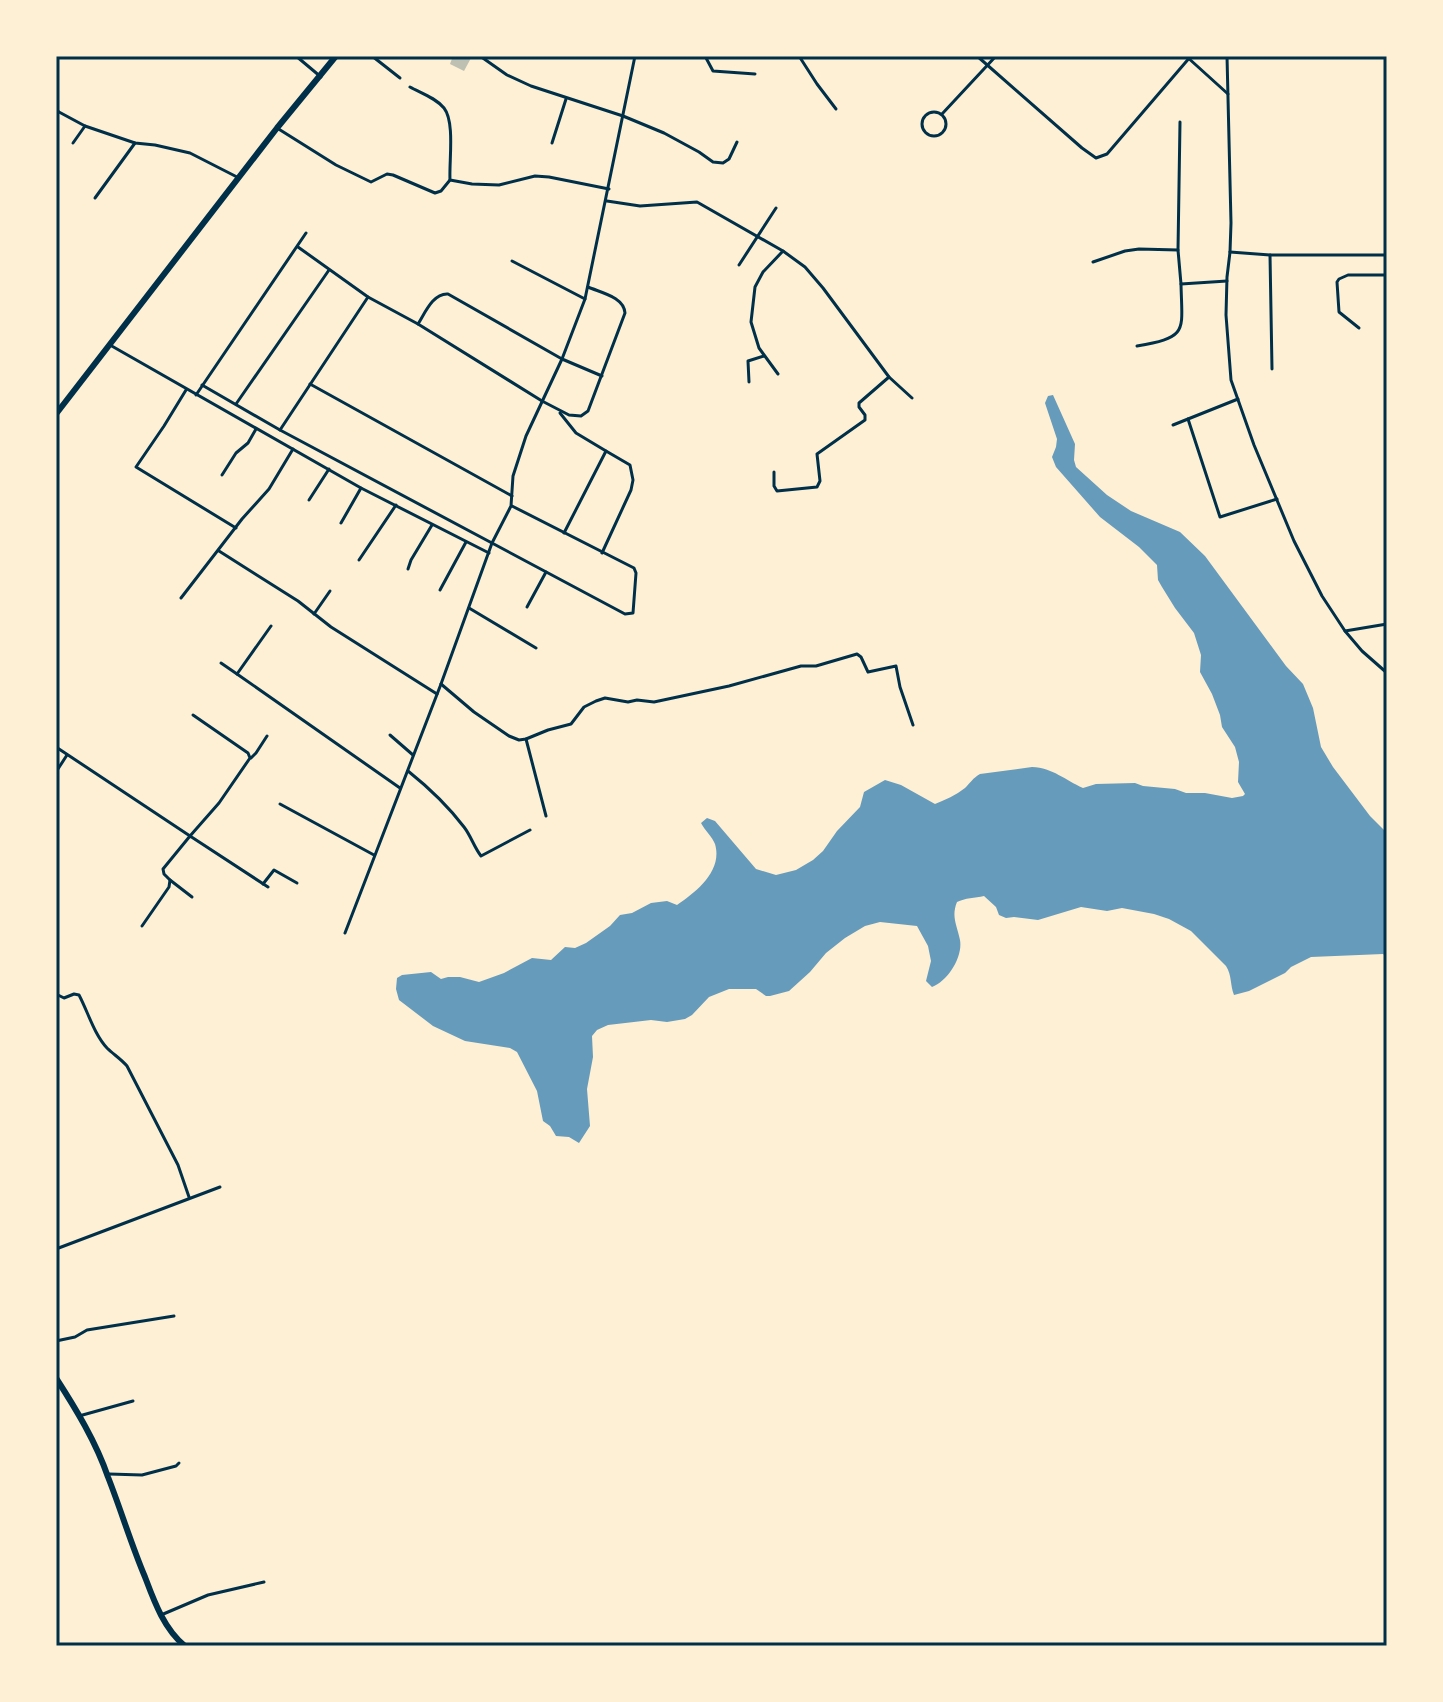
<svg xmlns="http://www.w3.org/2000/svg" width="1443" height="1702" viewBox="0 0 1443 1702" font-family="Signika,sans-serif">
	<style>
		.water { fill: #669bbc }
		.building { fill: #bec0b2 }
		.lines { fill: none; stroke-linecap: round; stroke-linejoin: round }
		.minor { stroke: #003049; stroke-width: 3 }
		.trunk { stroke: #003049; stroke-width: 6 }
		.neatline { fill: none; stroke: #003049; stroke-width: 3 }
	</style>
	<rect width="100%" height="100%" fill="#fdf0d5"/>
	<path class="water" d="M 1053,395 L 1075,444 L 1074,460 L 1076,467 L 1107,495 L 1131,511 L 1180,532 L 1205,556 L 1286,666 L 1303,684 L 1313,708 L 1321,747 L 1333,767 L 1370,816 L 1387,833 L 1387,957 L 1383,954 L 1311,957 L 1291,967 L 1285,973 L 1249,991 L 1234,995 C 1230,985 1232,975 1226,966 L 1191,931 L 1169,919 L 1154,914 L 1122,908 L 1107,911 L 1081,907 L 1038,920 L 1014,917 L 1006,918 L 999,915 L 996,907 L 984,896 C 975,898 965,898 957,902 C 951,917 957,925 960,940 C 963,957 948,981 932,987 L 926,981 L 931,961 L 928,946 L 917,926 L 880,922 L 865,926 L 845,938 L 826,953 L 810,972 L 789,991 L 770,996 L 766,996 L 756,989 L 729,989 L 709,997 L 692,1015 L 685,1019 L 667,1022 L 651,1020 L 608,1025 L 597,1030 L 592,1036 L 593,1057 L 587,1089 L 590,1126 L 579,1143 L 569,1137 L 556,1136 L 550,1126 L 543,1121 L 537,1091 L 517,1052 L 510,1048 L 465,1041 L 433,1026 L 399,1000 L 396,989 L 397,978 L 402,975 L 431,972 L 441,979 L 448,977 L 460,977 L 479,982 L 504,973 L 532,958 L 551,960 L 565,947 L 575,948 L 586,943 L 610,926 L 620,915 L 632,913 L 651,903 L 667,901 L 677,905 C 696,892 723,871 715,844 C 712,836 705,831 701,823 L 707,818 L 715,821 L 756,869 L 776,875 L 796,870 L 813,860 L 823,851 L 837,831 L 860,807 L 864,792 L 885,780 L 901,785 L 935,804 C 945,800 956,795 965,788 C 970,783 973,778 980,774 L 1032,767 C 1053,768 1065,780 1083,788 L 1096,784 L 1135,783 L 1143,786 L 1175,789 L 1186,793 L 1205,793 L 1232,798 L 1243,796 L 1245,794 L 1238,782 L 1239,762 L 1235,747 L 1222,727 L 1220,715 L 1212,694 L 1200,672 L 1201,655 L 1194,633 L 1175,608 L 1162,587 L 1158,580 L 1157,565 L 1139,547 L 1100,517 L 1056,467 L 1052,457 L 1056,447 L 1057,439 L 1045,403 L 1048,396 Z"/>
	<path class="building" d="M 453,56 L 466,56 L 471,58 L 464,71 L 450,64 Z"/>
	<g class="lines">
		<g class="minor">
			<path d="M 296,56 L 321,77"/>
			<path d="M 372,56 L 400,78"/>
			<path d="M 480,56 L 507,75 L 531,86 L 623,116 L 664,133 L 699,152 L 713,162 L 723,163 L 729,159 L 737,142"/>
			<path d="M 705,56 L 713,71 L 755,74"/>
			<path d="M 799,56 L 817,84 L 836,109"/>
			<path d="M 977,56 L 1082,148 L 1096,158 L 1107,154 L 1191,56"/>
			<path d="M 1186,56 L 1228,94"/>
			<path d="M 1227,56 L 1231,223 L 1230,252 L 1227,277 L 1226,315 L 1231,380 L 1254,445 L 1294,541 L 1322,596 L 1345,631 L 1362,651 L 1387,673"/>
			<path d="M 410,87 C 421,93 436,98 444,108 C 455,122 449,161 450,180 L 472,184 L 499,185 L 535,176 L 549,177 L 609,189"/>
			<path d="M 56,109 L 59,112 L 85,126 L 135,143 L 155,145 L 190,153 L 239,178"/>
			<circle cx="934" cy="124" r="12"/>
			<path d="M 942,114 L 996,56"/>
			<path d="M 1180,122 L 1178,250 L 1181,284 L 1227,281"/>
			<path d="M 277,128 L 336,165 L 371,182 L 387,174 L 393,175 L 435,193 L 441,191 L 450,180"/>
			<path d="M 73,143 L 85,126"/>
			<path d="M 552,143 L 566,99"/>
			<path d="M 95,198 L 135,143"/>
			<path d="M 607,201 L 640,206 L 697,202 L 783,251 L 805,267 L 823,288 L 889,377 L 912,398"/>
			<path d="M 298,247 L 368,297 L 418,324 L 542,401 L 569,415 L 581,416 L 588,411 L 625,313 C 624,297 602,293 588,287"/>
			<path d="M 1230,252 L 1270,255 L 1387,255"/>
			<path d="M 1270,255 L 1272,369"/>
			<path d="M 512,261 L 585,299"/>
			<path d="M 1093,262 L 1125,251 L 1139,249 L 1178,250"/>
			<path d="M 739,265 L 776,208"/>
			<path d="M 418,324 C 425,313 433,293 448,294 L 562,359 L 602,376"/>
			<path d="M 1359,328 L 1339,312 L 1337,282 L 1339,279 L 1348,275 L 1387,275"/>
			<path d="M 110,345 L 361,488 L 489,553"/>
			<path d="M 1137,346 C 1189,337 1182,332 1181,284"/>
			<path d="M 778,374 L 759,348 L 751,322 L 755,287 L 763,272 L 783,251"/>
			<path d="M 749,382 L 748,361 L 764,356"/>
			<path d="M 310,384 L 512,496"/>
			<path d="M 202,385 L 280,430 L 625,614 L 633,613 L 636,573 L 634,568 L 512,506"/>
			<path d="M 186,390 L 164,426 L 136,467 L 236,528"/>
			<path d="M 196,395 L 306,233"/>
			<path d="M 236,404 L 329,270"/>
			<path d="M 560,413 L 576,433 L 606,451"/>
			<path d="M 1188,419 L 1220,517 L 1277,499"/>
			<path d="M 1173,425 L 1238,399"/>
			<path d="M 280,430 L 368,297"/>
			<path d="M 774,472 L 774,486 L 777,491 L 817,487 L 820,481 L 817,454 L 865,420 L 865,415 L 859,407 L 859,403 L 889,377"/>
			<path d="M 222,475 L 236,453 L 248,443 L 256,429"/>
			<path d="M 309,500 L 329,469"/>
			<path d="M 341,523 L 361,488"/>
			<path d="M 564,533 L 606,451 L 630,465 L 633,480 L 631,490 L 602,553"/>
			<path d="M 219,551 L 298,601 L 331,627 L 437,694"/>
			<path d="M 359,560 L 396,505"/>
			<path d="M 408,569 L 411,560 L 432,525"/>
			<path d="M 440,590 L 466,542"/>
			<path d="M 181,598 L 242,519 L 269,489 L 293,449"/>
			<path d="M 527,607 L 546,572"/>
			<path d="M 469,608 L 536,648"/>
			<path d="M 314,614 L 330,591"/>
			<path d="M 271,626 L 237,674 L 400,788"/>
			<path d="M 1345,631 L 1387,624"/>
			<path d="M 221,663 L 237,674"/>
			<path d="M 441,684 L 474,712 L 509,736 L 519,740 L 526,739 L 548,730 L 571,724 L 584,707 L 596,701 L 605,698 L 628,702 L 637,700 L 654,702 L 729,686 L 801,666 L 816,666 L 857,654 L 861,657 L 868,672 L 896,666 L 900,687 L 913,725"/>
			<path d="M 390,735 L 413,755"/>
			<path d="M 526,739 L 546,816"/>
			<path d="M 56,747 L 190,836 L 219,803 L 250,758 L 248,753 L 193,715"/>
			<path d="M 251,758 L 256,753 L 267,736"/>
			<path d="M 408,771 C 428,787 448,806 464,827 C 471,836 474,847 481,856 L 530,830"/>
			<path d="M 56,772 L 67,755"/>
			<path d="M 280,804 L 374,855"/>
			<path d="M 170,880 L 192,897"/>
			<path d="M 263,884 L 274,870 L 297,883"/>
			<path d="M 142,926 L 169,887 L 170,880 L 164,874 L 163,869 L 190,836 L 268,887"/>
			<path d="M 345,933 L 441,684 L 492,543 L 511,506 L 513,476 L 526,436 L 562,359 L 585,299 L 635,56"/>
			<path d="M 56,994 L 64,998 L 74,994 L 79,995 C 88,1012 94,1034 107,1048 C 113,1054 121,1059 127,1066 L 178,1165 L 189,1197"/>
			<path d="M 56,1249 L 220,1187"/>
			<path d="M 56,1341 L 75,1337 L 87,1330 L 174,1316"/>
			<path d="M 79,1416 L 133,1401"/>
			<path d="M 109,1474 L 142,1475 L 176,1466 L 179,1463"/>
			<path d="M 161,1615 L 208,1595 L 264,1582"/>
		</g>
		<g class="trunk">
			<path d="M 56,414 L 277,128 L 336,56"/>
			<path d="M 56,1378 C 76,1409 96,1442 108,1477 C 121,1510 131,1544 145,1577 C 154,1601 164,1629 185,1646"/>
		</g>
	</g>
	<rect width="1443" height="1702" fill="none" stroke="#fdf0d5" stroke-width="116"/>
	<rect x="58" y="58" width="1327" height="1586" class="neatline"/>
</svg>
